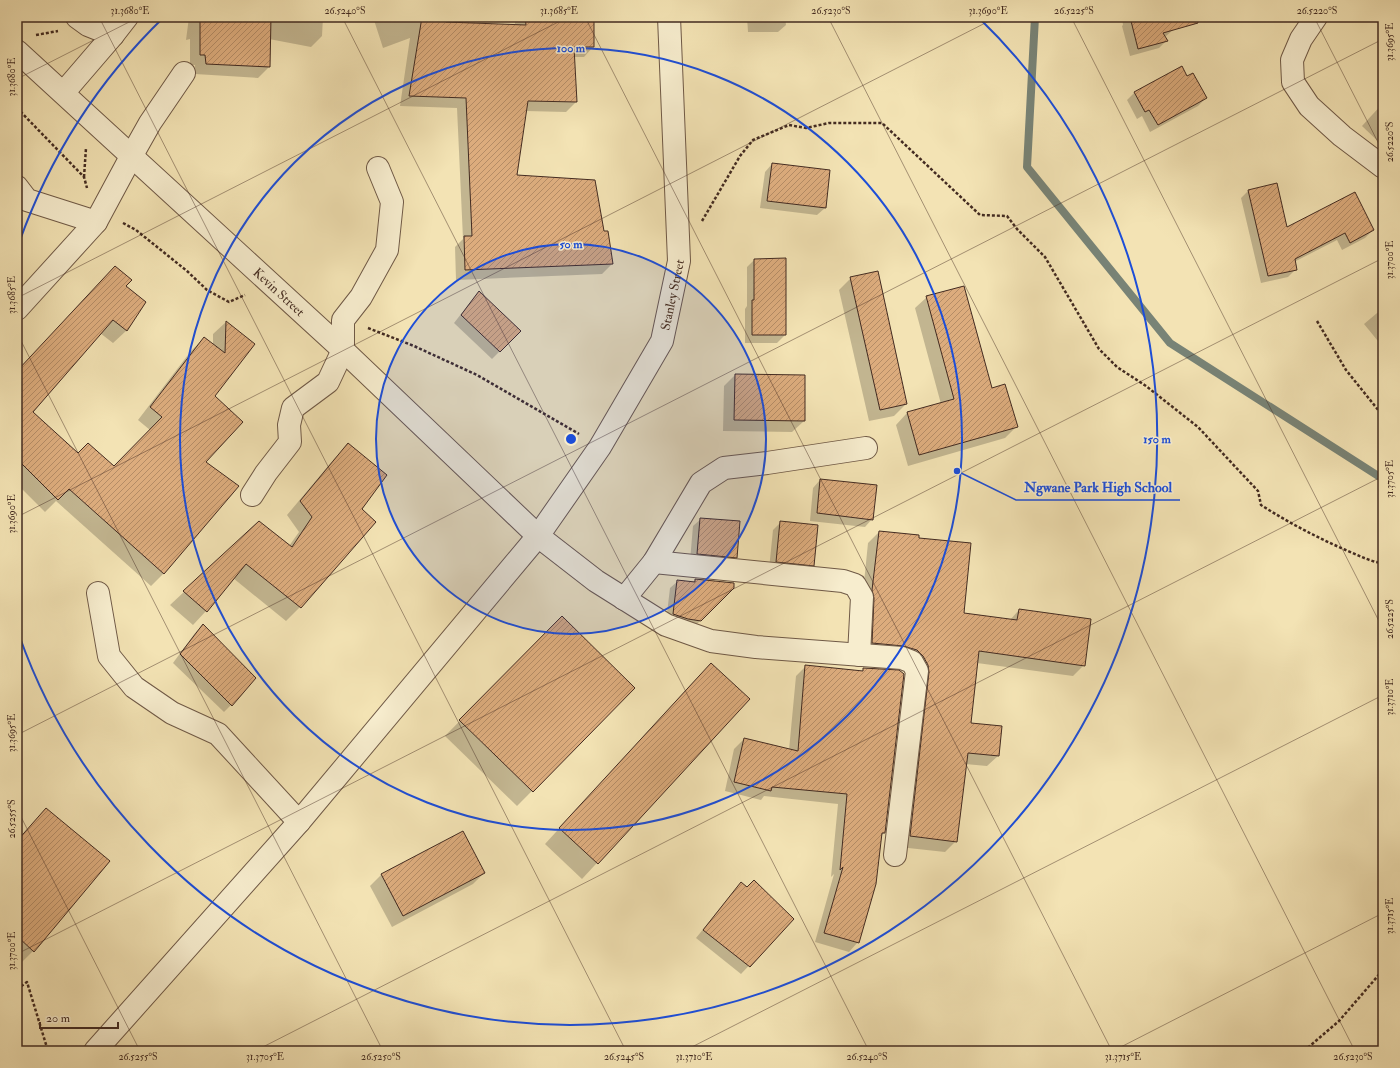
<svg xmlns="http://www.w3.org/2000/svg" width="1400" height="1068" viewBox="0 0 1400 1068" font-family="'IM FELL Double Pica',serif">
	<style>
		.shadow { fill: #0003 }
		.lines { fill: none; stroke-linecap: round; stroke-linejoin: round }
		.stream { stroke: #788376; stroke-width: 8 }
		.building { fill: url(#building-hatch); stroke: #432b21 }
		.minor-casing { stroke: #6f5946; stroke-width: 24 }
		.path { stroke: #432b21; stroke-width: 2.5; stroke-dasharray: 3 2; stroke-linecap: butt }
		.minor { stroke: #f7edce; stroke-width: 22 }
		.ticks { fill: none; stroke: #432b21; stroke-width: 1; stroke-opacity: 0.45 }
		.ring { fill: none; stroke: #1d4ed8; stroke-width: 2 }
		.labels { text-anchor: middle; stroke-width: 3; stroke-linejoin: round; paint-order: stroke }
		.street-label { font-size: 13px; fill: #432b21; stroke: #f7edce }
		.centre { fill: #1d4ed8; stroke: #f7edce; stroke-width: 2 }
		.ring-label { font-size: 12px; text-anchor: middle; font-weight: bold; fill: #1d4ed8; stroke: #f7edce; stroke-width: 3; stroke-linejoin: round; paint-order: stroke }
		.leader { fill: none; stroke: #1d4ed8; stroke-width: 1.5 }
		.callout-dot { fill: #1d4ed8; stroke: #f7edce; stroke-width: 1.5 }
		.callout-label { font-size: 14px; text-anchor: middle; font-weight: bold; fill: #1d4ed8; stroke: #f7edce; stroke-width: 3; stroke-linejoin: round; paint-order: stroke }
		.neatline { fill: none; stroke: #432b21; stroke-width: 1.5 }
		.ticks-label { font-size: 10px; text-anchor: middle; fill: #432b21 }
	</style>
	<defs>
		<pattern id="building-hatch" width="6" height="6" patternUnits="userSpaceOnUse"><rect width="6" height="6" fill="#dcac7d"/><path d="M-1 1l2-2M0 6l6-6M5 7l2-2" fill="none" stroke="#b48c66"/></pattern>
	</defs>
	<rect width="100%" height="100%" fill="#f3e3b4"/>
	<filter id="stains"><feTurbulence type="fractalNoise" baseFrequency=".005" numOctaves="4"/><feColorMatrix values="0 0 0 0 .2 0 0 0 0 .09 0 0 0 0 .02 0 0 0 .5 -.17"/></filter>
	<radialGradient id="worn" r=".72"><stop offset=".6" stop-color="#630" stop-opacity="0"/><stop offset="1" stop-color="#630" stop-opacity=".3"/></radialGradient>
	<g class="shadow">
		<path d="M 189,17 L 323,17 L 322,36 L 311,47 L 269,39 L 269,67 L 258,78 L 195,74 L 195,65 L 190,65 L 190,39 L 186,40 Z"/>
		<path d="M 373,17 L 443,17 L 445,23 L 515,25 L 515,17 L 593,17 L 593,47 L 584,57 L 574,57 L 576,102 L 566,112 L 526,111 L 516,176 L 612,264 L 602,274 L 456,280 L 455,247 L 463,239 L 457,108 L 400,106 L 410,38 L 383,48 Z"/>
		<path d="M 747,17 L 785,17 L 786,25 L 778,32 L 748,32 Z"/>
		<path d="M 1122,17 L 1171,17 L 1174,29 L 1165,37 L 1166,41 L 1159,48 L 1130,56 L 1122,26 L 1123,25 Z"/>
		<path d="M 1181,67 L 1187,77 L 1206,98 L 1198,106 L 1150,132 L 1142,116 L 1137,119 L 1127,100 L 1134,93 Z"/>
		<path d="M 1383,103 L 1383,146 L 1362,126 Z"/>
		<path d="M 772,164 L 825,208 L 817,215 L 760,208 L 765,172 Z"/>
		<path d="M 1248,191 L 1286,228 L 1373,230 L 1365,238 L 1342,250 L 1337,240 L 1294,262 L 1296,269 L 1288,277 L 1261,283 L 1241,198 Z"/>
		<path d="M 785,259 L 785,335 L 777,343 L 745,343 L 745,309 L 747,306 L 747,267 L 754,260 Z"/>
		<path d="M 851,278 L 906,404 L 894,416 L 869,421 L 839,290 Z"/>
		<path d="M 125,286 L 145,302 L 126,331 L 113,343 L 100,333 L 32,412 L 78,455 L 113,468 L 150,430 L 138,420 L 191,351 L 204,338 L 213,345 L 213,334 L 226,322 L 253,345 L 214,396 L 204,462 L 164,573 L 151,586 L 56,501 L 45,512 L 17,484 L 17,371 Z"/>
		<path d="M 479,292 L 520,331 L 492,359 L 454,323 L 472,300 Z"/>
		<path d="M 927,297 L 1016,427 L 1005,438 L 908,466 L 896,425 L 907,413 L 941,404 L 915,308 Z"/>
		<path d="M 1383,308 L 1383,345 L 1382,346 L 1364,324 Z"/>
		<path d="M 735,375 L 804,421 L 792,432 L 723,431 L 724,386 Z"/>
		<path d="M 348,445 L 361,510 L 375,522 L 300,607 L 286,621 L 233,578 L 206,611 L 193,625 L 170,605 L 259,522 L 289,546 L 299,532 L 287,515 L 334,459 Z"/>
		<path d="M 820,480 L 872,519 L 865,527 L 810,521 L 813,488 Z"/>
		<path d="M 701,519 L 736,557 L 728,565 L 690,561 L 693,526 Z"/>
		<path d="M 781,522 L 813,565 L 806,573 L 769,569 L 773,530 Z"/>
		<path d="M 879,532 L 918,538 L 963,614 L 1010,620 L 1019,610 L 1084,665 L 1073,676 L 977,663 L 970,724 L 999,755 L 987,766 L 965,764 L 956,841 L 945,852 L 899,847 L 912,667 L 862,654 L 862,602 L 868,543 Z"/>
		<path d="M 695,580 L 733,588 L 693,628 L 666,622 L 670,588 L 678,581 L 692,583 Z"/>
		<path d="M 562,617 L 634,688 L 517,806 L 445,736 Z"/>
		<path d="M 203,625 L 231,705 L 224,712 L 173,663 L 195,633 Z"/>
		<path d="M 806,666 L 861,672 L 864,669 L 884,833 L 880,837 L 858,942 L 849,952 L 815,942 L 834,874 L 831,877 L 838,804 L 764,796 L 761,800 L 725,791 L 734,749 L 744,739 L 789,750 L 796,676 Z"/>
		<path d="M 696,679 L 749,699 L 582,879 L 545,844 Z"/>
		<path d="M 46,809 L 108,861 L 33,951 L 18,966 L 17,965 L 17,840 Z"/>
		<path d="M 484,873 L 473,884 L 392,927 L 370,886 L 382,874 Z"/>
		<path d="M 741,883 L 747,888 L 793,919 L 741,974 L 696,938 L 734,891 Z"/>
	</g>
	<g class="lines">
		<path class="stream" d="M 1035,17 L 1027,167 L 1170,343 L 1383,479"/>
	</g>
	<g class="building">
		<path d="M 200,17 L 271,17 L 270,67 L 206,64 L 205,55 L 200,55 Z"/>
		<path d="M 422,17 L 444,17 L 446,22 L 526,25 L 525,17 L 594,17 L 594,47 L 574,47 L 577,102 L 528,101 L 517,175 L 595,180 L 604,231 L 608,231 L 613,264 L 465,270 L 464,236 L 472,236 L 466,98 L 409,96 Z"/>
		<path d="M 1130,17 L 1197,17 L 1198,23 L 1163,33 L 1168,41 L 1138,49 Z"/>
		<path d="M 1182,66 L 1187,76 L 1193,73 L 1207,98 L 1158,125 L 1149,110 L 1145,112 L 1134,92 Z"/>
		<path d="M 772,163 L 830,170 L 826,208 L 767,201 Z"/>
		<path d="M 1277,183 L 1287,227 L 1355,192 L 1374,230 L 1350,243 L 1345,233 L 1295,259 L 1297,270 L 1268,276 L 1248,190 Z"/>
		<path d="M 786,258 L 786,335 L 752,335 L 752,300 L 754,300 L 754,259 Z"/>
		<path d="M 115,266 L 132,280 L 126,286 L 146,302 L 127,331 L 113,320 L 33,412 L 78,453 L 88,443 L 114,466 L 162,417 L 150,407 L 204,337 L 225,353 L 226,321 L 255,344 L 215,396 L 243,422 L 206,462 L 239,486 L 164,574 L 69,489 L 58,500 L 17,459 L 17,371 Z"/>
		<path d="M 878,271 L 907,404 L 880,410 L 850,277 Z"/>
		<path d="M 964,286 L 992,388 L 1005,384 L 1018,427 L 919,455 L 907,412 L 954,399 L 926,296 Z"/>
		<path d="M 479,291 L 521,331 L 500,352 L 461,315 Z"/>
		<path d="M 735,374 L 805,375 L 805,421 L 734,420 Z"/>
		<path d="M 348,443 L 387,475 L 362,509 L 376,522 L 301,608 L 246,564 L 207,612 L 183,591 L 259,521 L 292,547 L 312,517 L 300,501 Z"/>
		<path d="M 820,479 L 877,485 L 873,520 L 817,513 Z"/>
		<path d="M 700,518 L 740,521 L 737,558 L 697,554 Z"/>
		<path d="M 780,521 L 818,525 L 814,566 L 776,562 Z"/>
		<path d="M 879,531 L 919,535 L 919,538 L 971,543 L 964,613 L 1017,620 L 1019,609 L 1091,619 L 1085,666 L 979,651 L 971,723 L 1002,726 L 999,756 L 968,753 L 957,842 L 910,836 L 929,672 L 928,665 L 923,656 L 917,650 L 903,646 L 872,643 L 874,598 L 872,590 Z"/>
		<path d="M 695,579 L 734,583 L 734,588 L 701,621 L 688,619 L 673,614 L 677,580 L 695,582 Z"/>
		<path d="M 562,616 L 635,688 L 533,792 L 459,720 Z"/>
		<path d="M 203,624 L 256,678 L 232,706 L 180,654 Z"/>
		<path d="M 711,663 L 750,699 L 598,864 L 559,828 Z"/>
		<path d="M 805,665 L 863,671 L 863,668 L 899,670 L 904,674 L 885,833 L 882,833 L 876,884 L 859,943 L 824,933 L 843,867 L 840,870 L 847,794 L 772,787 L 771,791 L 734,782 L 744,738 L 798,751 Z"/>
		<path d="M 46,808 L 110,861 L 34,952 L 17,936 L 17,841 Z"/>
		<path d="M 463,831 L 485,873 L 403,916 L 381,874 Z"/>
		<path d="M 754,880 L 794,919 L 750,967 L 703,930 L 741,882 L 747,887 Z"/>
	</g>
	<g class="lines">
		<defs>
			<g id="minor">
				<path d="M 77,17 L 88,25 L 113,35"/>
				<path d="M 1316,17 L 1301,39 L 1292,60 L 1293,82 L 1309,106 L 1342,136 L 1383,167"/>
				<path id="s1" d="M 17,51 L 343,350 L 538,536 L 596,581 L 666,625 L 711,641 L 756,647 L 902,658 L 912,662 L 917,671 L 895,855"/>
				<path d="M 64,92 L 113,35 L 127,17"/>
				<path d="M 17,187 L 27,200 L 96,222"/>
				<path d="M 17,309 L 96,222 L 132,155 L 150,123 L 184,73"/>
				<path d="M 252,495 L 266,473 L 290,442 L 289,425 L 293,408 L 328,382 L 343,350 L 343,320 L 361,297 L 387,250 L 392,202 L 378,168"/>
				<path d="M 654,562 L 843,581 L 855,585 L 862,597 L 859,655"/>
				<path d="M 98,593 L 109,656 L 134,687 L 172,713 L 218,734 L 299,822"/>
				<path d="M 624,599 L 654,562 L 701,483 L 724,468 L 767,463 L 866,448"/>
				<path id="s2" d="M 95,1051 L 299,822 L 538,536 L 600,447 L 662,341 L 679,261 L 669,17"/>
			</g>
		</defs>
		<use href="#minor" class="minor-casing"/>
		<g class="path">
			<path d="M 36,35 L 58,31"/>
			<path d="M 17,108 L 84,177 L 87,188"/>
			<path d="M 84,177 L 86,148"/>
			<path d="M 702,221 L 740,156 L 753,140 L 789,125 L 806,128 L 829,123 L 882,123 L 980,215 L 1007,216 L 1017,229 L 1045,257 L 1099,349 L 1117,367 L 1146,386 L 1198,427 L 1258,491 L 1261,505 C 1289,523 1318,538 1348,551 C 1360,556 1371,562 1383,563"/>
			<path d="M 123,223 L 136,230 L 187,271 L 207,290 L 229,302 L 245,295"/>
			<path d="M 1317,321 L 1346,370 L 1383,416"/>
			<path d="M 368,328 L 414,346 L 477,375 L 579,434"/>
			<path d="M 17,989 L 27,982 L 48,1051"/>
			<path d="M 1304,1051 L 1339,1021 L 1383,970"/>
		</g>
		<use href="#minor" class="minor"/>
	</g>
	<path class="ticks" d="M 99,17 L 626,1051M 342,17 L 869,1051M 585,17 L 1112,1051M 828,17 L 1355,1051M 1071,17 L 1383,629M 1314,17 L 1383,152M 17,79 L 139,17M 17,298 L 568,17M 17,333 L 383,1051M 17,517 L 997,17M 17,735 L 1383,39M 17,809 L 140,1051M 17,954 L 1383,258M 255,1051 L 1383,476M 684,1051 L 1383,695M 1113,1051 L 1383,913"/>
	<circle cx="571" cy="439" r="195" fill="#1d4ed8" fill-opacity=".12"/>
	<g class="ring">
		<circle cx="571" cy="439" r="195"/>
		<circle cx="571" cy="439" r="391"/>
		<path d="M19 243A586 586 0 0 1 164 17M978 17A586 586 0 1 1 19 635"/>
	</g>
	<g class="labels">
		<g class="street-label">
			<text dy="5" stroke="none"><textPath href="#s1" startOffset="356">Kevin Street</textPath></text>
			<text dy="5" stroke="none"><textPath href="#s2" startOffset="958">Stanley Street</textPath></text>
		</g>
	</g>
	<circle cx="571" cy="439" r="6" class="centre"/>
	<g class="ring-label">
		<text x="571" y="52">100 m</text>
		<text x="571" y="248">50 m</text>
		<text x="1157" y="443">150 m</text>
	</g>
	<path class="leader" d="M957 471L1016 500H1180"/>
	<circle class="callout-dot" cx="957" cy="471" r="4"/>
	<g class="callout-label">
		<text x="1098" y="492">Ngwane Park High School</text>
	</g>
	<rect width="1400" height="1068" fill="none" stroke="#f3e3b4" stroke-width="44"/>
	<path d="M40 1022v6h78v-6" fill="none" stroke="#432b21" stroke-width="2"/>
	<text x="46" y="1022" font-size="12" fill="#432b21" stroke="#f7edce" stroke-width="3" paint-order="stroke">20 m</text>
	<rect x="22" y="22" width="1356" height="1024" class="neatline"/>
	<g class="ticks-label">
		<text x="130" y="14">31.3680°E</text>
		<text x="345" y="14">26.5240°S</text>
		<text x="559" y="14">31.3685°E</text>
		<text x="831" y="14">26.5230°S</text>
		<text x="988" y="14">31.3690°E</text>
		<text x="1074" y="14">26.5225°S</text>
		<text x="1317" y="14">26.5220°S</text>
		<text transform="translate(1389 42) rotate(-90)" y="4">31.3695°E</text>
		<text transform="translate(11 77) rotate(-90)" y="4">31.3680°E</text>
		<text transform="translate(1389 142) rotate(-90)" y="4">26.5220°S</text>
		<text transform="translate(1389 260) rotate(-90)" y="4">31.3700°E</text>
		<text transform="translate(11 295) rotate(-90)" y="4">31.3685°E</text>
		<text transform="translate(1389 479) rotate(-90)" y="4">31.3705°E</text>
		<text transform="translate(11 514) rotate(-90)" y="4">31.3690°E</text>
		<text transform="translate(1389 619) rotate(-90)" y="4">26.5225°S</text>
		<text transform="translate(1389 697) rotate(-90)" y="4">31.3710°E</text>
		<text transform="translate(11 733) rotate(-90)" y="4">31.3695°E</text>
		<text transform="translate(11 819) rotate(-90)" y="4">26.5255°S</text>
		<text transform="translate(1389 916) rotate(-90)" y="4">31.3715°E</text>
		<text transform="translate(11 951) rotate(-90)" y="4">31.3700°E</text>
		<text x="138" y="1060">26.5255°S</text>
		<text x="265" y="1060">31.3705°E</text>
		<text x="381" y="1060">26.5250°S</text>
		<text x="624" y="1060">26.5245°S</text>
		<text x="694" y="1060">31.3710°E</text>
		<text x="867" y="1060">26.5240°S</text>
		<text x="1123" y="1060">31.3715°E</text>
		<text x="1353" y="1060">26.5230°S</text>
	</g>
	<rect width="100%" height="100%" filter="url(#stains)"/>
	<rect width="100%" height="100%" fill="url(#worn)"/>
</svg>
